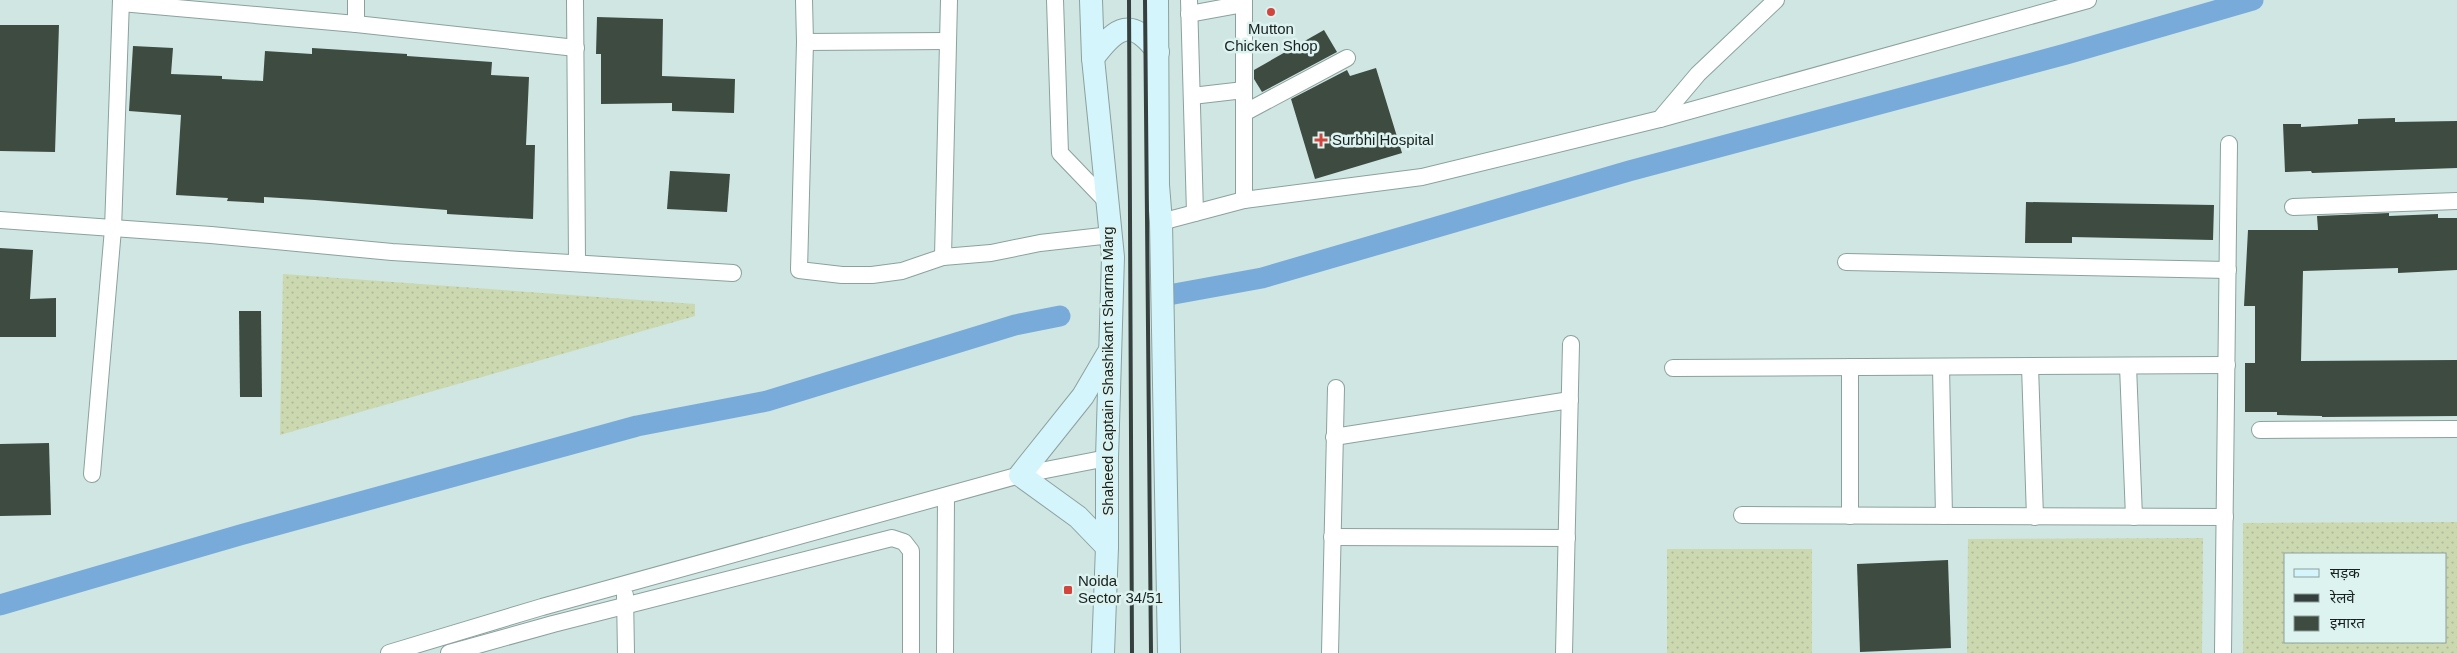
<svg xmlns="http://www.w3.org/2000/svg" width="2457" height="653" viewBox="0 0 2457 653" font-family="Arial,'Noto Sans Devanagari',sans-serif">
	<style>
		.grass { fill: url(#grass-dots); fill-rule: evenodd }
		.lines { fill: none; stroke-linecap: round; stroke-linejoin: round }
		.canal { stroke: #78abda; stroke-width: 21 }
		.building { fill: #3d4b41 }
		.minor-casing { stroke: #8ca19d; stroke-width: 18 }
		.secondary-casing { stroke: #8ca19d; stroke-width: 24 }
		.minor { stroke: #fff; stroke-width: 16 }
		.secondary { stroke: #d5f5fd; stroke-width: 22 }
		.rail { stroke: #353f3e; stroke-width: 4 }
		.poi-dot { fill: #d2443c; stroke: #dcf3ef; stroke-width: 2 }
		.labels { text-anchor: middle; stroke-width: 5; stroke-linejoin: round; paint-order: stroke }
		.poi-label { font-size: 15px; fill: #192120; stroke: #dcf3ef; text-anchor: start }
		.street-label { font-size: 15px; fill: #192120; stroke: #dcf3ef }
	</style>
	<defs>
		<pattern id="grass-dots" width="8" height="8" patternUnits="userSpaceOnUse" patternTransform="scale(1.25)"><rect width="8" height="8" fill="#ccd9b0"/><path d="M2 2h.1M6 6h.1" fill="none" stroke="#afba97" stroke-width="1.8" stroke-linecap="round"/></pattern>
	</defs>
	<rect width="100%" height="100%" fill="#cfe6e2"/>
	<g class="grass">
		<path d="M 283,274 L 695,304 L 695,316 L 280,435 Z"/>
		<path d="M 2457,522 L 2457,653 L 2243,653 L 2243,523 ZM 2286,554 L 2446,554 L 2446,642 L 2286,642 Z"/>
		<path d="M 2203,538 L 2202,653 L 1967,653 L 1968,539 Z"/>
		<rect x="1667" y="549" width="145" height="104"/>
	</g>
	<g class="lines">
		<g class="canal">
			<path d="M 1163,296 L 1262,278 L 1629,171 L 2066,54 L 2253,0"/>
			<path d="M 0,605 L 240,535 L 637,426 L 767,401 L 1015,325 L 1060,316"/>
		</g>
	</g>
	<g class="building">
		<path d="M 597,17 L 663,19 L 662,76 L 735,79 L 734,113 L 672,111 L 672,103 L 601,104 L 601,54 L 596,54 Z"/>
		<path d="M 0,25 L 59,25 L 55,152 L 0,151 Z"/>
		<path d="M 1324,30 L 1337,52 L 1262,92 L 1254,79 L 1254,70 Z"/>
		<path d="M 133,46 L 173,48 L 171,74 L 222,76 L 222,79 L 263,81 L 265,51 L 312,54 L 312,48 L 407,54 L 407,56 L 492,62 L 491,75 L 529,77 L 526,145 L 535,145 L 533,219 L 447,214 L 447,210 L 315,200 L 264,197 L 264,203 L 227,201 L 228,198 L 176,195 L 181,115 L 129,111 Z"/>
		<path d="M 1376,68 L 1402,153 L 1315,179 L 1291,99 L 1347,70 L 1350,76 Z"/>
		<path d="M 2395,118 L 2395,122 L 2457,121 L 2457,168 L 2312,173 L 2311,171 L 2285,172 L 2283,124 L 2301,124 L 2301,127 L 2358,124 L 2358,119 Z"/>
		<path d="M 670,171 L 730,174 L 727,212 L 667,209 Z"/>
		<path d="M 2026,202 L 2214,205 L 2213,240 L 2072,237 L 2072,243 L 2025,243 Z"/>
		<path d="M 2389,213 L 2389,216 L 2438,214 L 2438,218 L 2457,218 L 2457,270 L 2398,273 L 2398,268 L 2303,271 L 2301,361 L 2457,360 L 2457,416 L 2322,417 L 2322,416 L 2277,415 L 2277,412 L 2245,412 L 2245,363 L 2255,363 L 2255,306 L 2244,306 L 2248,230 L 2318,230 L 2317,216 Z"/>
		<path d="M 0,248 L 33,250 L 30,299 L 56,298 L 56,337 L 0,337 Z"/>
		<path d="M 239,311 L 261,311 L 262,397 L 240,397 Z"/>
		<path d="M 49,443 L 51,515 L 0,516 L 0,444 Z"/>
		<path d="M 1948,560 L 1951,648 L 1860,652 L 1857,564 Z"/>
	</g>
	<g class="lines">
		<defs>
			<g id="minor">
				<path d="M 356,0 L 356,24"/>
				<path d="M 575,0 L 577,262"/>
				<path d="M 804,0 L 805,42 L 799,270 L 842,275 L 872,275 L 902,271 L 943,257 L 991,253 L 1040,243 L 1111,235"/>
				<path d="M 1055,0 L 1060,153 L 1108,203"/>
				<path d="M 1189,0 L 1195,213"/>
				<path d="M 1244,0 L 1244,200"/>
				<path d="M 121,3 L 356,24 L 576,48"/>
				<path d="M 1189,14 L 1244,4"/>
				<path d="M 805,42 L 947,41"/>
				<path d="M 1192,96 L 1244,90"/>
				<path d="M 1244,113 L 1347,58"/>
				<path d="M 1660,119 L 2088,0"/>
				<path d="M 2293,207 L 2457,201"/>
				<path d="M 0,220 L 211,235 L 392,252 L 733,273"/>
				<path d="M 1161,222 L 1244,200 L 1422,177 L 1660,119 L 1698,74 L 1776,0"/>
				<path d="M 943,257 L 949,0"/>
				<path d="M 1846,262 L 2228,270"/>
				<path d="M 2030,366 L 2035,517"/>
				<path d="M 2128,366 L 2134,517"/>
				<path d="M 1941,367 L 1944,516"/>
				<path d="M 1673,368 L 2227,365"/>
				<path d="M 2260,430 L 2457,429"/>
				<path d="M 1334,437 L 1570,400"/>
				<path d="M 92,474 L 113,229 L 121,0"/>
				<path d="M 1742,515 L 2225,517"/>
				<path d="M 1850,516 L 1850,367"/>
				<path d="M 1332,537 L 1567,538"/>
				<path d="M 625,595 L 626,653"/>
				<path d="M 389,653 L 542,607 L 1020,475 L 1107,458"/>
				<path d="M 449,653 L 553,624 L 892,538 L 904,542 L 911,551 L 911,653"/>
				<path d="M 945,653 L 946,497"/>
				<path d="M 1330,653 L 1336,388"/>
				<path d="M 1564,653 L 1571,344"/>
				<path d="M 2223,653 L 2229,144"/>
			</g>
			<g id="secondary">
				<path d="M 1091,0 L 1093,58 L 1113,257 L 1107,458 L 1107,547 L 1103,653"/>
				<path d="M 1157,0 L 1158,185 L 1161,222 L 1169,653"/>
				<path d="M 1093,58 C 1117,26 1131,17 1158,52"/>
				<path d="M 1107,355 L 1083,396 L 1020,475 L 1078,517 L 1107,547"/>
			</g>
		</defs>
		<use href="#minor" class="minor-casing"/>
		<use href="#secondary" class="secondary-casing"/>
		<use href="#minor" class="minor"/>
		<use href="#secondary" class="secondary"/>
		<g class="rail">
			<path d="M 1129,0 L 1132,653"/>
			<path d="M 1145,0 L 1151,653"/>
		</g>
	</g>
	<g class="poi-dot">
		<circle cx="1271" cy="12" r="5"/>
		<path d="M1318.5 132.5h5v5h5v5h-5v5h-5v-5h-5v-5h5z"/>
		<rect x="1063" y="585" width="10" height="10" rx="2.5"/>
	</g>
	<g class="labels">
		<g class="poi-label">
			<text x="1271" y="34" text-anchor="middle">Mutton<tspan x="1271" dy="17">Chicken Shop</tspan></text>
			<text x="1332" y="145">Surbhi Hospital</text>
			<text x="1078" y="586">Noida<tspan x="1078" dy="17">Sector 34/51</tspan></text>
		</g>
		<g class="street-label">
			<text transform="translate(1108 371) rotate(-90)" y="5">Shaheed Captain Shashikant Sharma Marg</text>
		</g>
	</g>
	<rect x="2284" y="553" width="162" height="90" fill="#dcf3ef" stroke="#8e9f9c"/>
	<rect x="2294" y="569" width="25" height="8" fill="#d5f5fd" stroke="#8e9f9c"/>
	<text x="2330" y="578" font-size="15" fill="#192120">सड़क</text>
	<rect x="2294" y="594" width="25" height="8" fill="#353f3e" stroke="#8e9f9c"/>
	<text x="2330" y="603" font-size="15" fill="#192120">रेलवे</text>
	<rect x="2294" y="616" width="25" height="15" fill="#3d4b41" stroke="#8e9f9c"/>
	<text x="2330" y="628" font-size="15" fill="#192120">इमारत</text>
</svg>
